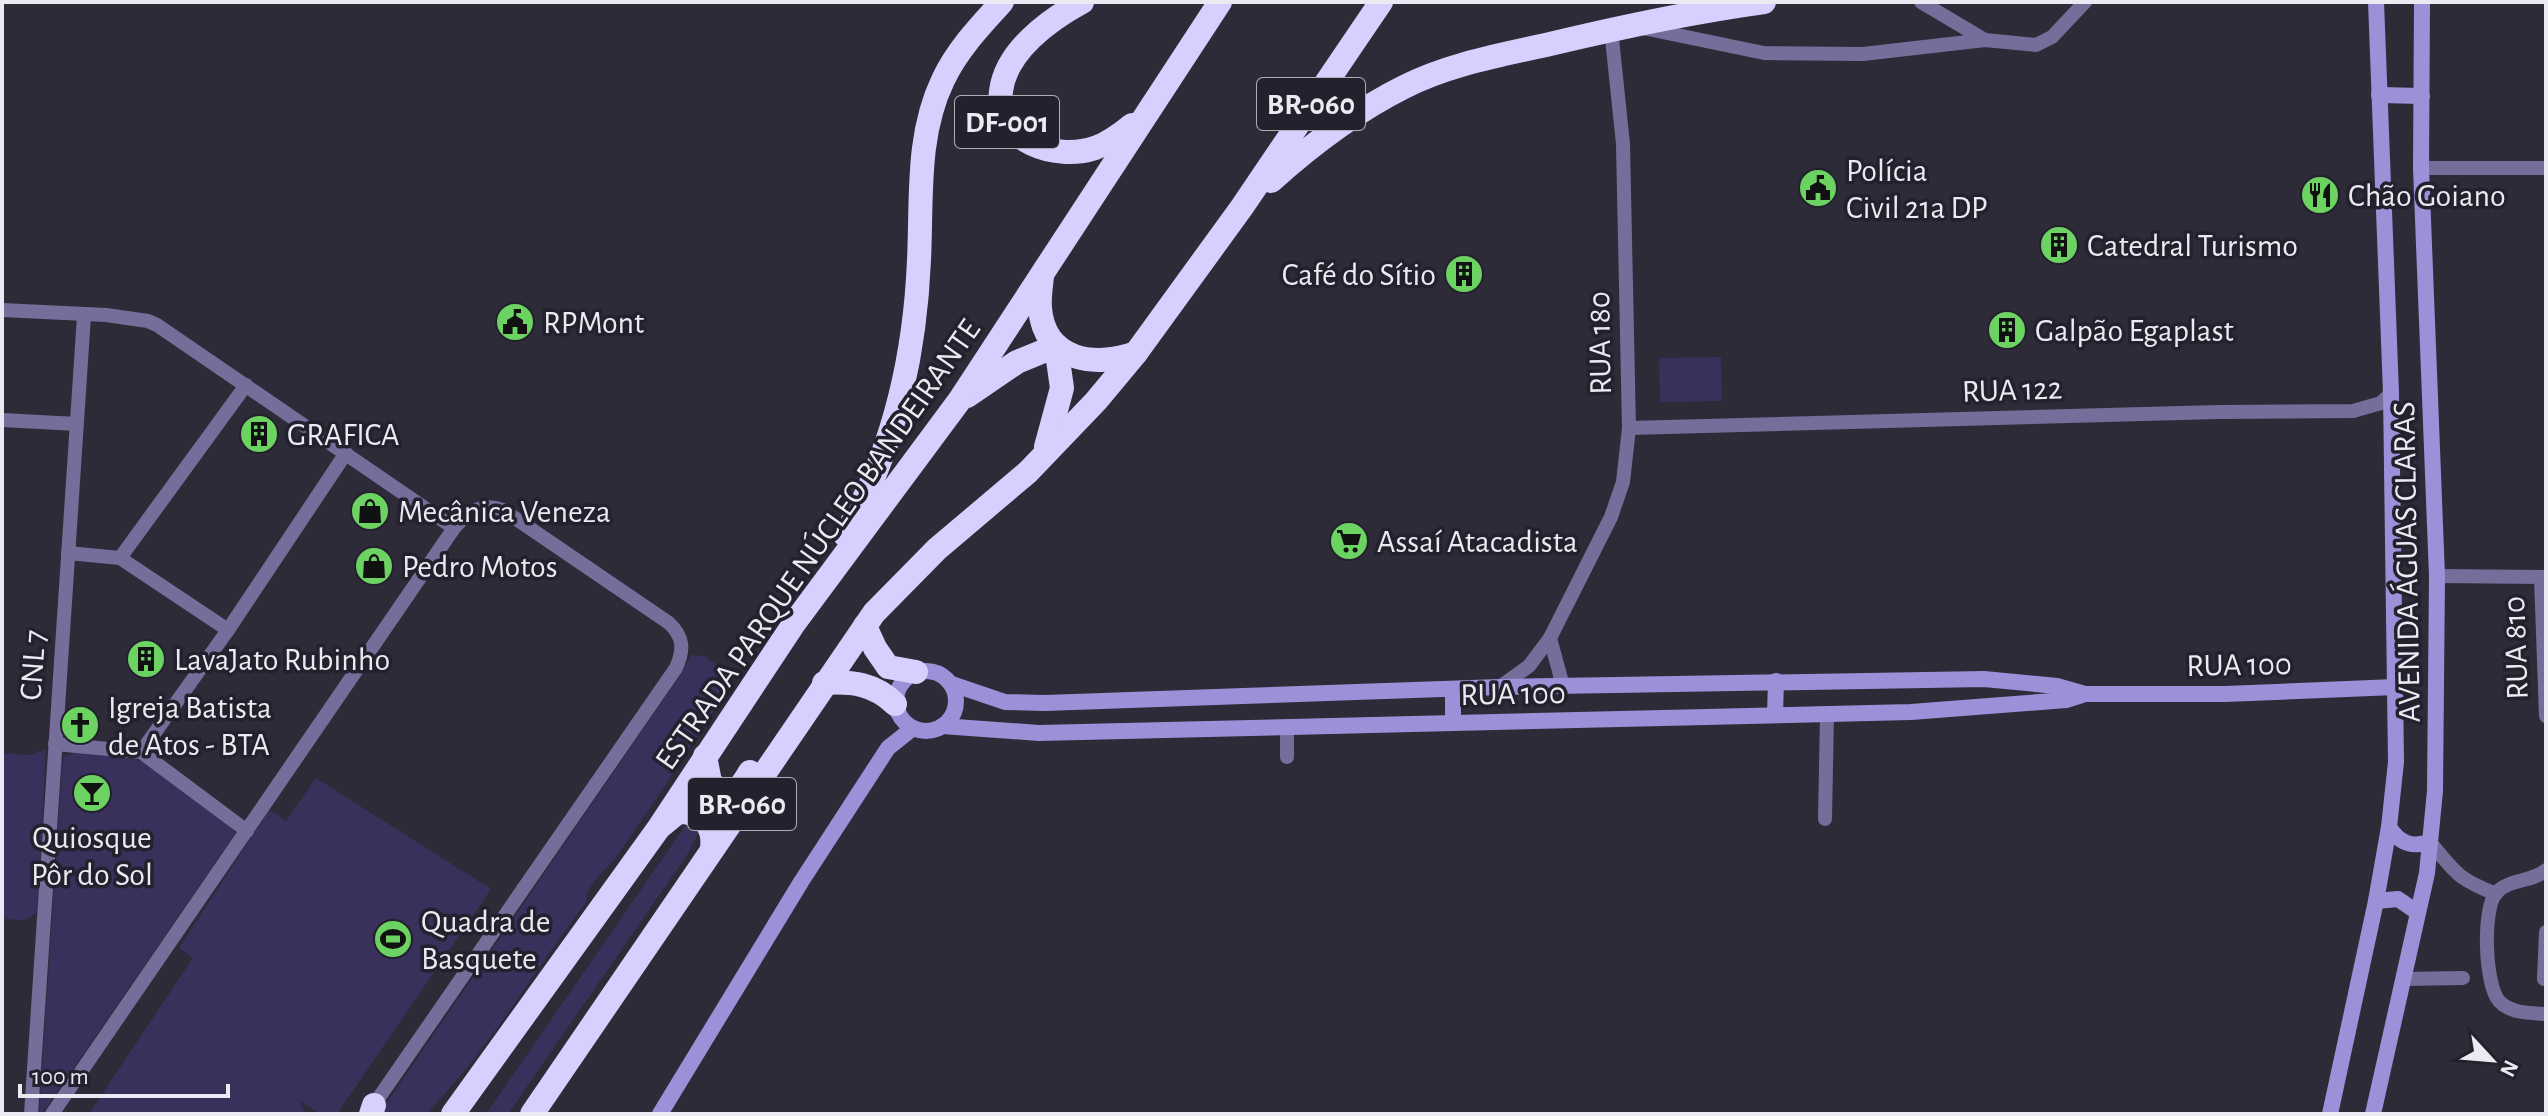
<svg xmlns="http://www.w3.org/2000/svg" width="2548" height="1116" viewBox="0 0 2548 1116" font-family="'Alegreya Sans',sans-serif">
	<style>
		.green { fill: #39305c }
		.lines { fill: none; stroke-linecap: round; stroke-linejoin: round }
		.street { stroke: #756d9a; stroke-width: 14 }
		.secondary { stroke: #9d90d9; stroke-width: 16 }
		.highway { stroke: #d7d0fe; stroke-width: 24 }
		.labels { text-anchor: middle; stroke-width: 7; stroke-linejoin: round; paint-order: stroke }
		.shield { fill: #23212d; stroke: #afaeb7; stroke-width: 2 }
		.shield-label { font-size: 30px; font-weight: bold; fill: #ebeaf2 }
		.poi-label { font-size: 32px; fill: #ebeaf2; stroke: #23212d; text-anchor: start }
		.street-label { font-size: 32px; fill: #ebeaf2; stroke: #23212d }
	</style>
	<rect width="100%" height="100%" fill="#2d2b37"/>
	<g class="green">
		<path d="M 1721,357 L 1722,401 L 1660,402 L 1659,358 Z"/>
		<path d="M 691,655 L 704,656 L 735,677 C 696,737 658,799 616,857 C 607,870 585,885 587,901 C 533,972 489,1050 426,1114 L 379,1114 L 681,674 Z"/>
		<path d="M 46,749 L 37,912 L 26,920 L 2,919 L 2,753 L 30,755 Z"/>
		<path d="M 82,750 L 142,761 L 231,826 L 235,834 L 42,1114 L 39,1114 L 62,764 L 64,757 Z"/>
		<path d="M 316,778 L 491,889 L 337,1114 L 320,1114 L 299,1100 L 306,1114 L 89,1114 L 193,958 L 179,948 L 269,810 L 286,821 Z"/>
		<path d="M 687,823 L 701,827 L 687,855 L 508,1114 L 486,1114 Z"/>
	</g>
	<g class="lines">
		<g class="street">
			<path d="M 1921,2 L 1985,40"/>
			<path d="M 1643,28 L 1764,53 L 1863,54 L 1985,40 L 2036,45 L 2052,37 L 2085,2"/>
			<path d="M 2421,168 L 2546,168"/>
			<path d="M 2,310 L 106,315 L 148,321 L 157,325 L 454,528"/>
			<path d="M 2,420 L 77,424"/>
			<path d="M 1629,428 L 2218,412 L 2353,411 L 2381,403 L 2391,393"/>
			<path d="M 68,553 L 120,558 L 228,630"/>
			<path d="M 120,558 L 246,385"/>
			<path d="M 2437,576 L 2546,577"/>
			<path d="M 2541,578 L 2546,716"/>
			<path d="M 1550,638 L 1563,686"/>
			<path d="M 1500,687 L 1529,666 L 1550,638 L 1611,517 L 1623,482 L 1629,428 L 1623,144 L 1611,29"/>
			<path d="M 55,744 L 141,752 L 247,831"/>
			<path d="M 141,752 L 228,630 L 346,453"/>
			<path d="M 1287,757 L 1287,727"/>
			<path d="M 1825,819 L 1827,714"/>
			<path d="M 2430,842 C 2456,873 2456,878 2496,894"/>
			<path d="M 2546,870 C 2533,882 2508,879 2496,893 C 2482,910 2485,985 2499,1001 C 2511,1014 2531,1013 2546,1014"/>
			<path d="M 2403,979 L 2463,978"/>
			<path d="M 2544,979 L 2546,932"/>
			<path d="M 31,1114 L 84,316"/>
			<path d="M 52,1114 L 454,528 C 468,512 482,502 503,510 L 669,623 C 684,637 684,650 676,668 L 371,1109"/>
		</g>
		<g class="secondary">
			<path d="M 2379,95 L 2422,96"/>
			<circle cx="926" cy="701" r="30"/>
			<path d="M 952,684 L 1005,702 L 1045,703 L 1500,687 L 1984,679 L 2057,686 L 2085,694"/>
			<path d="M 1775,715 L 1776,681"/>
			<path d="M 1453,722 L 1453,690"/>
			<path d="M 942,726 L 1039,733 L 1911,712 L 2066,700 L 2085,694 L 2225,694 L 2395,687"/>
			<path d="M 2389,827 C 2399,843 2411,848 2430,842"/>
			<path d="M 2376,901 L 2398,899 L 2417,912"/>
			<path d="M 660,1114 L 801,882 L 888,748 L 913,728"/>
			<path d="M 2330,1114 L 2376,901 L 2389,827 L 2396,762 L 2391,393 L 2376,2"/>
			<path d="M 2373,1114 L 2427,873 L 2435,791 L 2437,576 L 2421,168 L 2422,2"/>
		</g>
		<g class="highway">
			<path d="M 1082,2 C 1049,20 1006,51 1001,91 C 995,142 1056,161 1095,148 C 1109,143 1121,134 1132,125"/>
			<path d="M 1271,181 C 1311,145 1356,111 1404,87 C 1449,64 1501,55 1550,44 C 1621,27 1691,12 1764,2"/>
			<path d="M 1042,276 C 1041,286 1039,298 1040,308 C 1044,361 1095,368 1136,353"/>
			<path d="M 967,396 L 1017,362 L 1056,346 L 1062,388 L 1046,447"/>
			<path d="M 845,535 C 893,452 915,356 919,260 C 922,199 916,136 943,80 C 957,50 980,26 1002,2"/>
			<path d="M 865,626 L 875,648 L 888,667 L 916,672"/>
			<path d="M 824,683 C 852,681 875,684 895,704"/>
			<path d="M 705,756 L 710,782 L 722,793 C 737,796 743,783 750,772"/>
			<path d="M 661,826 L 678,812 C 702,812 715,825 712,849"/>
			<path d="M 371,1114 L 374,1105"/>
			<path d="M 453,1114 L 658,829 L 795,622 L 959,401 L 1220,2"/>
			<path d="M 532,1114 L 874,613 L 937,549 L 1028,472 L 1096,401 L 1136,353 L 1242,207 L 1381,2"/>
		</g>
	</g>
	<defs>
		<symbol id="civic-disc" viewBox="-11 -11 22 22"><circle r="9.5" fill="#6cd362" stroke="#23212d"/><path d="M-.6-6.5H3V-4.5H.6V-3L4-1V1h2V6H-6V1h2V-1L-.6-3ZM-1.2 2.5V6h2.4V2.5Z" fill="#111"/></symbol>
		<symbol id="restaurant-disc" viewBox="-11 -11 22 22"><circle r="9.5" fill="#6cd362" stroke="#23212d"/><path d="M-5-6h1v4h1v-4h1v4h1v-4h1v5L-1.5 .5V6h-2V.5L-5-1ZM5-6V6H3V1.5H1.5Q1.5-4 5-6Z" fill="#111"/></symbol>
		<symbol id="building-disc" viewBox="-11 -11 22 22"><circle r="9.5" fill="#6cd362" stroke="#23212d"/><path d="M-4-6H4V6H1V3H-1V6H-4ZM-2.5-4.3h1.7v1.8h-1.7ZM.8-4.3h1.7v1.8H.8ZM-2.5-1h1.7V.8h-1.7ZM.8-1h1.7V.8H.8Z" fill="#111"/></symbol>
		<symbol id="shop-disc" viewBox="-11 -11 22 22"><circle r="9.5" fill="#6cd362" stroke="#23212d"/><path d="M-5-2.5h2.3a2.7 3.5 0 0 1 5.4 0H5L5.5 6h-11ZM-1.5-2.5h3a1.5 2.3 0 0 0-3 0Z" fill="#111"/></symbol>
		<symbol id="supermarket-disc" viewBox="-11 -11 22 22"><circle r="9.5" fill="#6cd362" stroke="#23212d"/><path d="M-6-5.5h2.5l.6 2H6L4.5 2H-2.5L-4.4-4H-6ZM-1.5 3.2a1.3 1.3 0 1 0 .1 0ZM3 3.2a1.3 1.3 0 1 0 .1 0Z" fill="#111"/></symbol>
		<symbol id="church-disc" viewBox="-11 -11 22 22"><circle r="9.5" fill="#6cd362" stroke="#23212d"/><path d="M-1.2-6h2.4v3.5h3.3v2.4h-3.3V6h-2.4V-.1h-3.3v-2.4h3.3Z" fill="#111"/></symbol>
		<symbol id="bar-disc" viewBox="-11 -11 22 22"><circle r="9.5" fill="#6cd362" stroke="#23212d"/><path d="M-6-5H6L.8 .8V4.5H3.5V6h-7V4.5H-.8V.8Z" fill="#111"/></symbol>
		<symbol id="stadium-disc" viewBox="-11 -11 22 22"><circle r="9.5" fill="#6cd362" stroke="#23212d"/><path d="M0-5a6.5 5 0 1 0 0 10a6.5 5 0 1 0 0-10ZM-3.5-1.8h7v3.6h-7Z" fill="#111"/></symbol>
	</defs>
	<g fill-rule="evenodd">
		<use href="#civic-disc" x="1796" y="166" width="44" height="44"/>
		<use href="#restaurant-disc" x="2298" y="173" width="44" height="44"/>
		<use href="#building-disc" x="2037" y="223" width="44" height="44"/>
		<use href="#building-disc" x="1442" y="252" width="44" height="44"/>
		<use href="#civic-disc" x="493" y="300" width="44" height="44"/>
		<use href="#building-disc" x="1985" y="308" width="44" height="44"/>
		<use href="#building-disc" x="237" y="412" width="44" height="44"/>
		<use href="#shop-disc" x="348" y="489" width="44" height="44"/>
		<use href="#supermarket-disc" x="1327" y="519" width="44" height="44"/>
		<use href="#shop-disc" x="352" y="544" width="44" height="44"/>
		<use href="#building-disc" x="124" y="637" width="44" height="44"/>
		<use href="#church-disc" x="58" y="703" width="44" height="44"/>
		<use href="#bar-disc" x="70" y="771" width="44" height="44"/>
		<use href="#stadium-disc" x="371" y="917" width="44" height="44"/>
	</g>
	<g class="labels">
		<g class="shield">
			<rect x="1257" y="78" width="108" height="52" rx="6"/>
			<rect x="955" y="96" width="104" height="52" rx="6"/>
			<rect x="688" y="778" width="108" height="52" rx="6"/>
		</g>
		<g class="shield-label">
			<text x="1311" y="114">BR-060</text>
			<text x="1007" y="132">DF-001</text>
			<text x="742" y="814">BR-060</text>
		</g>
		<g class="poi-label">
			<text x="1846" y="181">Polícia<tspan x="1846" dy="37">Civil 21a DP</tspan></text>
			<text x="2348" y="206">Chão Goiano</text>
			<text x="2087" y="256">Catedral Turismo</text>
			<text x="1436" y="285" text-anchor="end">Café do Sítio</text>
			<text x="543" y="333">RPMont</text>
			<text x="2035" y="341">Galpão Egaplast</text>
			<text x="287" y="445">GRAFICA</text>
			<text x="398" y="522">Mecânica Veneza</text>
			<text x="1377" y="552">Assaí Atacadista</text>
			<text x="402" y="577">Pedro Motos</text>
			<text x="174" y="670">LavaJato Rubinho</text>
			<text x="108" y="718">Igreja Batista<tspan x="108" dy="37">de Atos - BTA</tspan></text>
			<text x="92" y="848" text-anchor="middle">Quiosque<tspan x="92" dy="37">Pôr do Sol</tspan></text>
			<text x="421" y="932">Quadra de<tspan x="421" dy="37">Basquete</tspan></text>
		</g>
		<g class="street-label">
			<text transform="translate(1599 343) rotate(-91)" y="11">RUA 180</text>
			<text transform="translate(2012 389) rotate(-2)" y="11">RUA 122</text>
			<text transform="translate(817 544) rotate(-55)" y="11">ESTRADA PARQUE NÚCLEO BANDEIRANTE</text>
			<text transform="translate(2406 562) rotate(-91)" y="11">AVENIDA ÁGUAS CLARAS</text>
			<text transform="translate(2515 648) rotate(-92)" y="11">RUA 810</text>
			<text transform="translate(2239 664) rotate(-1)" y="11">RUA 100</text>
			<text transform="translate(32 665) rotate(-86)" y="11">CNL 7</text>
			<text transform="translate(1513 693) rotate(-1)" y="11">RUA 100</text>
		</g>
	</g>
	<rect width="2548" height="1116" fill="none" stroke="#ebeaf2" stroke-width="8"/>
	<g transform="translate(2492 1060) rotate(116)" stroke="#23212d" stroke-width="6" paint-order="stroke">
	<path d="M0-6L14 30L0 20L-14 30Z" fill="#ebeaf2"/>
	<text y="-12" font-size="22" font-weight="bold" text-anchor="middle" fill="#ebeaf2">N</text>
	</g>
	<path d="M20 1084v12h208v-12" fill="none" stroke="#ebeaf2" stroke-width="4"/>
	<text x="32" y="1084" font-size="24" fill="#ebeaf2" stroke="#23212d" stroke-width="6" paint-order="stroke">100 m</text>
</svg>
